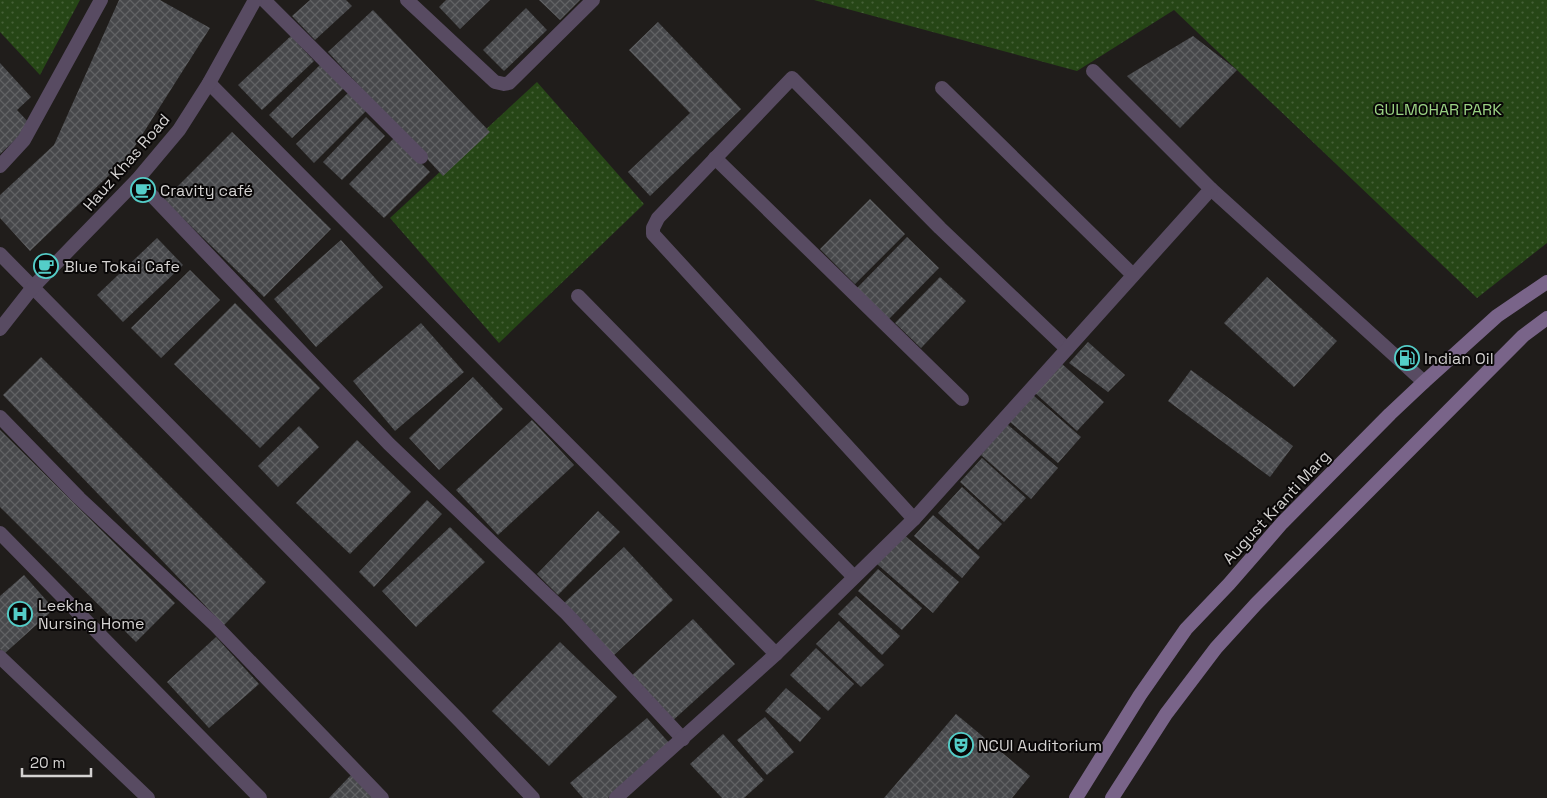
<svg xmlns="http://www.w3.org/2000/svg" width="1547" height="798" viewBox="0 0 1547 798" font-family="'Space Grotesk',sans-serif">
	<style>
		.park { fill: url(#park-dots) }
		.building { fill: url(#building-cross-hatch) }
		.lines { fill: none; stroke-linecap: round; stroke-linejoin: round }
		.minor { stroke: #584b62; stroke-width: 14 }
		.secondary { stroke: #796489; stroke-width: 14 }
		.labels { text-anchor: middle; stroke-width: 4; stroke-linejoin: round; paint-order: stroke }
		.park-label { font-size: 16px; fill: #9bd384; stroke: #090707 }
		.street-label { font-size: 16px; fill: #d4d2d1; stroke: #090707 }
		.poi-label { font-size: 16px; fill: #d4d2d1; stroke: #090707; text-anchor: start }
	</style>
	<defs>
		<pattern id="park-dots" width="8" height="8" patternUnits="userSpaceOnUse" patternTransform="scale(1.25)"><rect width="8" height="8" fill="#264616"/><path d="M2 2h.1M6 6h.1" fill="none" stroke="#456037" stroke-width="1.8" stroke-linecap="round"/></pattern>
		<pattern id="building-cross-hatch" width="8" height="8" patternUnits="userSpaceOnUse" patternTransform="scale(1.25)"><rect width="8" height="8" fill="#47484b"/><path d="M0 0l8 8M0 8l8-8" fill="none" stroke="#616264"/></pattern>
	</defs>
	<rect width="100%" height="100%" fill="#201d1b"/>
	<g class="park">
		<path d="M 0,0 L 80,0 L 40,75 L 0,32 Z"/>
		<path d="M 814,0 L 1547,0 L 1547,243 L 1477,298 L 1174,10 L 1077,71 Z"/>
		<path d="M 537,82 L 644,204 L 499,343 L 390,218 Z"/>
	</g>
	<g class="building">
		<path d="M 119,0 L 160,0 L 210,28 L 128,157 L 30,251 L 0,218 L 0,195 L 54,145 Z"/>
		<path d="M 310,0 L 346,0 L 352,6 L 315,40 L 292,16 Z"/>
		<path d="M 446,0 L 490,0 L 460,29 L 439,7 Z"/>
		<path d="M 539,0 L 580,0 L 560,20 Z"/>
		<path d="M 526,8 L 547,30 L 504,71 L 483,50 Z"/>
		<path d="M 373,10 L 490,132 L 443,176 L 328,52 Z"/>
		<path d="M 658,22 L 741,109 L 650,196 L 628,172 L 690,113 L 629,50 Z"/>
		<path d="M 291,36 L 314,61 L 262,110 L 238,85 Z"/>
		<path d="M 1193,36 L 1237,70 L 1180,128 L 1127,76 Z"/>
		<path d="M 0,63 L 31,97 L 17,110 L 31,125 L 0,154 Z"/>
		<path d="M 322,63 L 345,87 L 292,138 L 269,115 Z"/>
		<path d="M 348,93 L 366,111 L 314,163 L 296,144 Z"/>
		<path d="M 366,117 L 385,136 L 342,180 L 323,162 Z"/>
		<path d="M 232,132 L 331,229 L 264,297 L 164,200 Z"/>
		<path d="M 395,137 L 430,172 L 384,218 L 349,184 Z"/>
		<path d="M 870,199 L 905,234 L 855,284 L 820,249 Z"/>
		<path d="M 907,237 L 939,268 L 889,319 L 857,288 Z"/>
		<path d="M 157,238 L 183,265 L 123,322 L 97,295 Z"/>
		<path d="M 341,240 L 383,287 L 316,347 L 274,299 Z"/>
		<path d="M 190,270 L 220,300 L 161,358 L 131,328 Z"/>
		<path d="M 940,277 L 966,301 L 921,348 L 895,323 Z"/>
		<path d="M 1267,277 L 1337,341 L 1294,387 L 1224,323 Z"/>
		<path d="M 235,303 L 320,388 L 260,448 L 174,364 Z"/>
		<path d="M 421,323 L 464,372 L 395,431 L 353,381 Z"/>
		<path d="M 1088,342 L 1125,375 L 1108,392 L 1069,363 Z"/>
		<path d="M 41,357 L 266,582 L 224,625 L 3,395 Z"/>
		<path d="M 1061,363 L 1104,402 L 1077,431 L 1034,392 Z"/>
		<path d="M 1191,370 L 1293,446 L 1270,477 L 1168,401 Z"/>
		<path d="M 473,377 L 503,409 L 439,470 L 409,438 Z"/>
		<path d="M 1033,395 L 1081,437 L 1058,463 L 1010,422 Z"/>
		<path d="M 532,420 L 574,465 L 498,535 L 456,490 Z"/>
		<path d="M 1007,424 L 1058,468 L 1031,499 L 981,455 Z"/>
		<path d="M 299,426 L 319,447 L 278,487 L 258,466 Z"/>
		<path d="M 0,430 L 175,603 L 136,642 L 0,507 Z"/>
		<path d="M 357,440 L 411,492 L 350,554 L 296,503 Z"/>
		<path d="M 982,458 L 1026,498 L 1004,522 L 960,482 Z"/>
		<path d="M 962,487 L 1002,524 L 978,550 L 938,513 Z"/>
		<path d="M 427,500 L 442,514 L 374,587 L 359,572 Z"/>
		<path d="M 598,511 L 620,532 L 558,595 L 537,574 Z"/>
		<path d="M 933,515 L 980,557 L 962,578 L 914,536 Z"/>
		<path d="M 450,527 L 485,562 L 416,627 L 382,591 Z"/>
		<path d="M 903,534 L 959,582 L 933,613 L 877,564 Z"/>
		<path d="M 624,547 L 673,600 L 613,656 L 563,604 Z"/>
		<path d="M 878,569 L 922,608 L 902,630 L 858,591 Z"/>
		<path d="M 24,575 L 54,609 L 4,654 L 0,649 L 0,596 Z"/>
		<path d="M 856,596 L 900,636 L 882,655 L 838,614 Z"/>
		<path d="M 693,619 L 735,664 L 670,723 L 629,678 Z"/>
		<path d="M 839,621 L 884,665 L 861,687 L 816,644 Z"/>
		<path d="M 216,637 L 259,684 L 209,728 L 167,682 Z"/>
		<path d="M 560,642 L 617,697 L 549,766 L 492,711 Z"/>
		<path d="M 816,648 L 854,684 L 828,711 L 790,675 Z"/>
		<path d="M 786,688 L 821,718 L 800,742 L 765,711 Z"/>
		<path d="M 956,714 L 1030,776 L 1012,798 L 884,798 Z"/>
		<path d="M 765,717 L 794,752 L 767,775 L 737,740 Z"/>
		<path d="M 647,718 L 671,745 L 608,798 L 583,798 L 570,783 Z"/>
		<path d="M 723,734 L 764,780 L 744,798 L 722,798 L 690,764 Z"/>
		<path d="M 351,775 L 374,798 L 329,798 Z"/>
	</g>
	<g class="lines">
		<g class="minor">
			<path d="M 264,0 L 421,157"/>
			<path d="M 407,0 L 495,82 L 504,84 L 509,83 L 593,0"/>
			<path d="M 209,83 L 776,654"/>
			<path d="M 942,88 L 1133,275"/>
			<path d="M 715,158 L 962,399"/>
			<path d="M 0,166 L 24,140 L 101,0"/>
			<path d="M 137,180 L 389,444 L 567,614 L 683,739"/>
			<path d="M 1211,189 L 1424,382"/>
			<path d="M 0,254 L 460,721 L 533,798"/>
			<path d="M 578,296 L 854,577"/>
			<path d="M 0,329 L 33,287 L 137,180 L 179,130 L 209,83 L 255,0"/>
			<path d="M 0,417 L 79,498 L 215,625 L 382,798"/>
			<path d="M 914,519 L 653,234 L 653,228 L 658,218 L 792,78 L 940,228 L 1067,349"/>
			<path d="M 0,533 L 260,798"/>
			<path d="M 0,657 L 148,798"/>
			<path d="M 616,798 L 776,654 L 914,519 L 1211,189 L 1093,71"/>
		</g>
		<g class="secondary">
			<path d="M 1076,798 L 1140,695 L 1186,629 L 1229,584 L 1282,523 L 1390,414 L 1424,382 L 1497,316 L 1547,282"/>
			<path d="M 1112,798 L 1166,714 L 1216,648 L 1256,604 L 1523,336 L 1547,318"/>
		</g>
	</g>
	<defs>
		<symbol id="cafe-ring" viewBox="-11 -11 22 22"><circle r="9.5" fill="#090707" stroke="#54cdc8" stroke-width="1.5"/><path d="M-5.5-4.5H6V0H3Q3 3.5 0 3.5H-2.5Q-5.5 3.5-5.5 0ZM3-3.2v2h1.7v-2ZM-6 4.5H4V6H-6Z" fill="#54cdc8"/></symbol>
		<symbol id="fuel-ring" viewBox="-11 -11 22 22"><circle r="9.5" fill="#090707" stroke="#54cdc8" stroke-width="1.5"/><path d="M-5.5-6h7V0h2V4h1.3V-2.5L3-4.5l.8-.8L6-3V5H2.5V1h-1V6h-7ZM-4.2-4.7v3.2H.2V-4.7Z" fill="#54cdc8"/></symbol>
		<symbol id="hospital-ring" viewBox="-11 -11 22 22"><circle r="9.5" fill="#090707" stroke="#54cdc8" stroke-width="1.5"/><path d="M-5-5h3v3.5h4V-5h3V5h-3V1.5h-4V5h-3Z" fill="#54cdc8"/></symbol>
		<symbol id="theatre-ring" viewBox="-11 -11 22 22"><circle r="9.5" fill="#090707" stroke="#54cdc8" stroke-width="1.5"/><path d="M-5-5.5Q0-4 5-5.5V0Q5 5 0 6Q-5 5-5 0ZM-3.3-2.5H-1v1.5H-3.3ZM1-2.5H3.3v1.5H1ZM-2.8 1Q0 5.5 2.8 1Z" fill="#54cdc8"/></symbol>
	</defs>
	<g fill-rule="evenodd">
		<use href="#cafe-ring" x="129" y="176" width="28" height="28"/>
		<use href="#cafe-ring" x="32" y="252" width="28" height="28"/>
		<use href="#fuel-ring" x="1393" y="344" width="28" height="28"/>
		<use href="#hospital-ring" x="6" y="600" width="28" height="28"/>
		<use href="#theatre-ring" x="947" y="731" width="28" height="28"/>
	</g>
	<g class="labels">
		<g class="park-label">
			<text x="1438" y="115">GULMOHAR PARK</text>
		</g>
		<g class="street-label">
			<text transform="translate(126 162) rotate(-49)" y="6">Hauz Khas Road</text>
			<text transform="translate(1276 507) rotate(-47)" y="6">August Kranti Marg</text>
		</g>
		<g class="poi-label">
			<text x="160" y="196">Cravity café</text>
			<text x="64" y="272">Blue Tokai Cafe</text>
			<text x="1424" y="364">Indian Oil</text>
			<text x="38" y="611">Leekha<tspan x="38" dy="18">Nursing Home</tspan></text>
			<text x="978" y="751">NCUI Auditorium</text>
		</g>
	</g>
	<path d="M22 768v8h69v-8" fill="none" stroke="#d4d2d1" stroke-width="2.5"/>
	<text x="30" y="768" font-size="15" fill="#d4d2d1" stroke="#090707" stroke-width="4" paint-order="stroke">20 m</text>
</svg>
